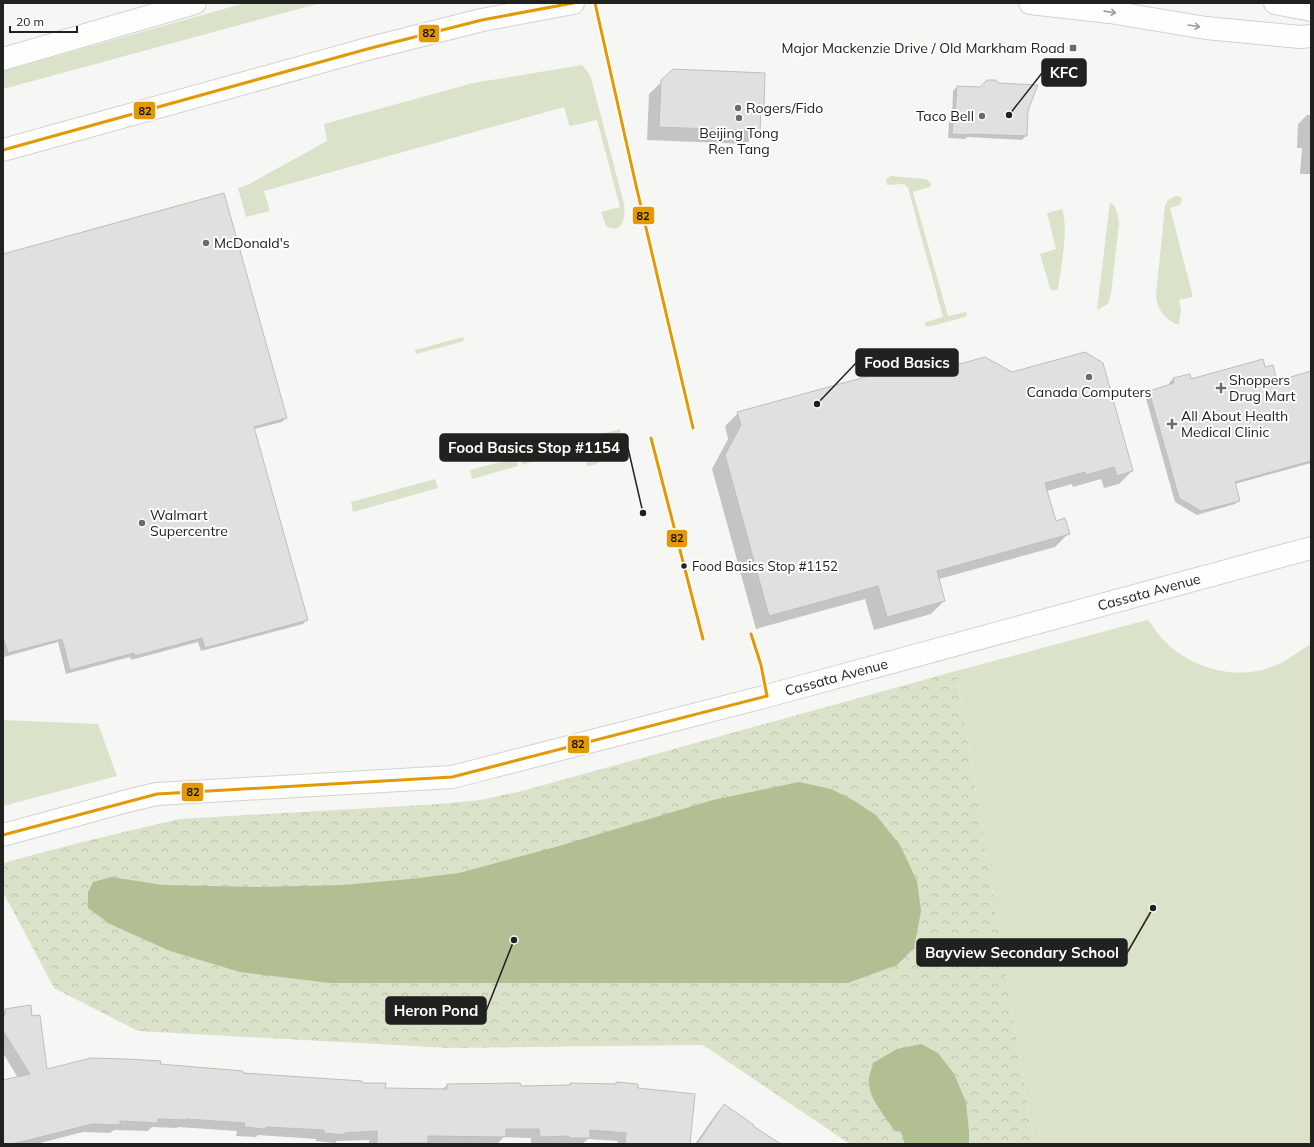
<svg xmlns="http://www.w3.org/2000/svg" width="1314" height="1147" viewBox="0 0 1314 1147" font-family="Mulish,sans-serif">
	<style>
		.green { fill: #dae3c9 }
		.park { fill: url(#park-crowns) }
		.water { fill: #b1bf93 }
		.shadow { fill: #0003 }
		.building { fill: #e0e0e0; stroke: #bdbebd }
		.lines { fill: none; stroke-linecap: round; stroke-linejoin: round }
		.minor-casing { stroke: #d2d3d1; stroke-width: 24 }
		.primary-casing { stroke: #d2d3d1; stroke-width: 24 }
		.minor { stroke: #fefefd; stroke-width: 22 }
		.primary { stroke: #fefefd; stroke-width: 22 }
		.bus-1-casing { stroke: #fff; stroke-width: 6 }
		.bus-1 { stroke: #e29903; stroke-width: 3 }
		.oneway { stroke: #9b9b9a }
		.poi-dot { fill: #6c6c6a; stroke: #fff; stroke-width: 1.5 }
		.bus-dot { fill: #212120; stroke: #fff; stroke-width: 1.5 }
		.labels { text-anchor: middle; stroke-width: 4; stroke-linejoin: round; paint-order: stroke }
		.bus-label { font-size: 13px; fill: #212120; stroke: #fff; text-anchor: start }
		.poi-label { font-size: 14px; fill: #212120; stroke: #fff; text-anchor: start }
		.street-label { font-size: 14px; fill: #212120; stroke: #fff }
		.leader { fill: none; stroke: #212120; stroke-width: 1.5 }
		.callout-dot { fill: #212120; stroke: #fff; stroke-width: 1.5 }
		.callout { fill: #212120; stroke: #212120; stroke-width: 1.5 }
		.callout-label { font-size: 15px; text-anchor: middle; font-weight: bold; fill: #fff }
		.line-badge { stroke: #fff; stroke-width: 1.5 }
		.pale-badge-label { font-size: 11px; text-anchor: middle; font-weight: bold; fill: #111 }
	</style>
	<defs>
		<pattern id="park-crowns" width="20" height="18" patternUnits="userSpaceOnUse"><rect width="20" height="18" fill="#dae3c9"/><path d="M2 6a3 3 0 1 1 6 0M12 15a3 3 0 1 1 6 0" fill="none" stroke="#bbc2ac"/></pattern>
	</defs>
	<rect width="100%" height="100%" fill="#f6f7f4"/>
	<g class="green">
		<path d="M 245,3 L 321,3 L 3,89 L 3,71 Z"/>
		<path d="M 582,65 L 587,71 L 591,78 L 624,204 C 626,216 623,236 606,226 L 601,212 L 620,207 L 597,120 L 570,126 L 569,125 L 564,107 L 264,191 L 270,211 L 246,217 L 238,188 L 249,184 L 327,141 L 324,124 L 473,83 Z"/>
		<path d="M 891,176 L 926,179 L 931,183 L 930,187 L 913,192 L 948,316 L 966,312 L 967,315 L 965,317 L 928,327 L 925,326 L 925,323 L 926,322 L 943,317 L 908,188 L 904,184 L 887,185 L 886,179 Z"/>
		<path d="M 1176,196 L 1181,197 L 1182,200 L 1180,205 L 1170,208 L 1193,297 L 1179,300 L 1181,309 L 1179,325 C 1165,320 1157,310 1156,295 L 1165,206 L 1168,200 Z"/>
		<path d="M 1110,202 C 1117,207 1118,215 1119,224 L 1111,294 L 1108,304 L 1097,310 Z"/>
		<path d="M 1062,209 C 1069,227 1061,268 1058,289 L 1053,291 L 1050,288 L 1040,254 L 1056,249 L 1047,213 Z"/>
		<path d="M 463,337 L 464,341 L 416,354 L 415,350 Z"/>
		<path d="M 620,429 L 622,437 C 610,449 608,464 587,466 L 583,450 L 580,448 L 522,465 L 520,456 Z"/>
		<path d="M 516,458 L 518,466 L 472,479 L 470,470 Z"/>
		<path d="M 435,479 L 438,488 L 353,512 L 351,502 Z"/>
		<path d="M 1147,620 C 1152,623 1153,627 1156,631 C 1161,638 1167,644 1173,649 C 1202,671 1240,680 1274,666 C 1288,661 1298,651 1311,644 L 1311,1144 L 1034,1144 L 956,671 Z"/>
		<path d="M 3,720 L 98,724 L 117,776 L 3,806 Z"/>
	</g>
	<path class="park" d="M 956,671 L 1034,1144 L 850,1144 L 703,1045 L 450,1048 L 138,1031 L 54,988 L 3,892 L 3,863 L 78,843 L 179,819 L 440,804 L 480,800 L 522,791 Z"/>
	<g class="water">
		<path d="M 799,782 L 831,789 L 853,800 L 876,815 L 900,845 L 917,881 L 921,911 L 914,948 L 897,965 L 848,983 L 330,983 L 240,972 L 170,951 L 110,924 L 88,908 L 88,892 L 93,882 L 111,877 L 163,885 L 260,887 L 343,885 L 410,879 L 459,873 L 559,846 L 713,800 Z"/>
		<path d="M 921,1044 L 938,1053 L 954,1074 L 966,1102 L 969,1131 L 969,1144 L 905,1144 L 901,1132 L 895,1131 C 885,1116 867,1097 869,1078 C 870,1073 872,1068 873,1063 L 897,1049 Z"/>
	</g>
	<g class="shadow">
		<path d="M 674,70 L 763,106 L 760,108 L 759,131 L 746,144 L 647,140 L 649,94 Z"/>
		<path d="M 998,84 L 1027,110 L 1026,136 L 1022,140 L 967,137 L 965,139 L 948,138 L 949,121 L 952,118 L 953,91 L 957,87 L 980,88 Z"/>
		<path d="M 1307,115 L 1311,115 L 1311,174 L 1300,174 L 1302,148 L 1297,148 L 1298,124 Z"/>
		<path d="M 3,255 L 286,418 L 282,422 L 254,429 L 307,620 L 303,624 L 201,651 L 198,642 L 131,660 L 130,657 L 66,674 L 58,642 L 4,657 Z"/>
		<path d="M 956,367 L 1132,471 L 1119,484 L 1104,488 L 1101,479 L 1073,487 L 1072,484 L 1047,491 L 1055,522 L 1068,534 L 1055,547 L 939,579 L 944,601 L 931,614 L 874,630 L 865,599 L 756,629 L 712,469 L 728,439 L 725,426 L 738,413 Z"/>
		<path d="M 1264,368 L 1276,382 L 1311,372 L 1311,463 L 1235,484 L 1239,500 L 1235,504 L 1197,515 L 1175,502 L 1145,395 L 1149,391 L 1170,386 L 1169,383 L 1173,379 L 1191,381 Z"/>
		<path d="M 30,1006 L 32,1017 L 46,1070 L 159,1065 L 361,1084 L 384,1089 L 442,1090 L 447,1085 L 520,1087 L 569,1086 L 570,1084 L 615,1085 L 616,1083 L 636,1089 L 689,1144 L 617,1144 L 618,1141 L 588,1139 L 582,1144 L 531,1144 L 531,1138 L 504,1137 L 497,1144 L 369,1144 L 369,1140 L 337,1141 L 335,1143 L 316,1141 L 316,1139 L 258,1135 L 256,1137 L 236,1136 L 237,1131 L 178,1127 L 177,1128 L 152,1127 L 148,1131 L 114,1130 L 110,1133 L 83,1132 L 36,1144 L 3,1144 L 3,1081 L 18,1078 L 3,1053 L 3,1012 L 5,1010 Z"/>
		<path d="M 724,1105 L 775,1141 L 778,1144 L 695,1144 L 716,1114 Z"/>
	</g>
	<g class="building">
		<path d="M 673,69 L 765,73 L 764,106 L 761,106 L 760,131 L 659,127 L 661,80 Z"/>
		<path d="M 987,80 L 996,80 L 998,83 L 1038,85 L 1028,110 L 1027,136 L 970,134 L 970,135 L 952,134 L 953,116 L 955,116 L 957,86 L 980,87 Z"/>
		<path d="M 224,193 L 287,418 L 254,427 L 308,620 L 205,648 L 202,638 L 135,656 L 134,653 L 70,670 L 62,639 L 8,653 L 3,638 L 3,254 Z"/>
		<path d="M 1085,352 L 1103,363 L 1133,471 L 1117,476 L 1114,467 L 1086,475 L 1085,472 L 1045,483 L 1056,521 L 1065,518 L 1070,534 L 937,571 L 945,601 L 887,617 L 878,586 L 769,616 L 725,455 L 741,425 L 737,412 L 953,353 L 956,365 L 985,357 L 1012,372 Z"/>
		<path d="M 1263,359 L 1265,367 L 1273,365 L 1277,381 L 1311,371 L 1311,461 L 1235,482 L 1240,501 L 1201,511 L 1179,498 L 1149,391 L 1174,383 L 1173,378 L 1190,374 L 1191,379 Z"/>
		<path d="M 31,1005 L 32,1016 L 40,1015 L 47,1069 L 91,1058 L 126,1059 L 161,1061 L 160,1064 L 243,1071 L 243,1073 L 362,1081 L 362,1083 L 386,1083 L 385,1088 L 447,1089 L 447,1084 L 520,1083 L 521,1086 L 570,1085 L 570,1083 L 616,1084 L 616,1082 L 638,1084 L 638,1088 L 695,1094 L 690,1144 L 625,1144 L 626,1133 L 590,1130 L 590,1138 L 569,1138 L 569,1136 L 540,1137 L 539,1129 L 506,1129 L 506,1137 L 428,1136 L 428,1143 L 399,1143 L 399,1144 L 377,1144 L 377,1131 L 345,1133 L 345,1135 L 324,1133 L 324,1130 L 266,1127 L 265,1129 L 244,1127 L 245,1123 L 186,1119 L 186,1120 L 158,1119 L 158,1123 L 120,1121 L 120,1125 L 92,1124 L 33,1139 L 11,1144 L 3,1144 L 3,1080 L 30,1074 L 3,1031 L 3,1015 L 5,1015 L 5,1009 Z"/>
		<path d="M 724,1104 L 754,1125 L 753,1126 L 781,1144 L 697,1144 Z"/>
	</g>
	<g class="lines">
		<defs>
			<g id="minor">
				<path d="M 3,59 L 195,3"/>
				<path id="s1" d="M 3,835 L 131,800 L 157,794 L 452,777 L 767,696 L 1311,548"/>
			</g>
			<g id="primary">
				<path d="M 1030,3 L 1110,12 L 1206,28 L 1300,37 L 1311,36"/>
				<path d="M 1275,3 L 1311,10"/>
				<path d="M 3,150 L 371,48 L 482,20 L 573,3"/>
			</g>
		</defs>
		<use href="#minor" class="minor-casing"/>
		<use href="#primary" class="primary-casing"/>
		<use href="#minor" class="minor"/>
		<use href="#primary" class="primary"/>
		<defs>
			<g id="bus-1">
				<path d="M 595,3 L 635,181 L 693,428"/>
				<path d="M 3,150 L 371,48 L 482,20 L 573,3"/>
				<path d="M 651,438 L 703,639"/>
				<path d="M 751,634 L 761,665 L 767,696"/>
				<path d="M 3,835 L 157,794 L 452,777 L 767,696"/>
			</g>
		</defs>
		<use href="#bus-1" class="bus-1-casing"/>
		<use href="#bus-1" class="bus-1"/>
	</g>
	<defs><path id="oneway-shaft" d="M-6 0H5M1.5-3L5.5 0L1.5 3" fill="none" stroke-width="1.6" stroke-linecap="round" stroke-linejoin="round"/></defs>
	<g class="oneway">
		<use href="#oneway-shaft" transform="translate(1110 12) rotate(8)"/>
		<use href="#oneway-shaft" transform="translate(1194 26) rotate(9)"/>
	</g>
	<g class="poi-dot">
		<rect x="1069" y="44" width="8" height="8" rx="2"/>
		<circle cx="738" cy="108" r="4"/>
		<circle cx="982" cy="116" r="4"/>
		<circle cx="739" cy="118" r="4"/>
		<circle cx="206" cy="243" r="4"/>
		<circle cx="1089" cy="377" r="4"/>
		<path d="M1219 382h4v4h4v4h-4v4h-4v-4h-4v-4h4z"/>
		<path d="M1170 418h4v4h4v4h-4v4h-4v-4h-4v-4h4z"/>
		<circle cx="142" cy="523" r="4"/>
	</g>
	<circle class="bus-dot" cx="684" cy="566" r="3.5"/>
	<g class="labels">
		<g class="bus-label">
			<text x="692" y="571">Food Basics Stop #1152</text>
		</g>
		<g class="poi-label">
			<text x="1065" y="53" text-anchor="end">Major Mackenzie Drive / Old Markham Road</text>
			<text x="746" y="113">Rogers/Fido</text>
			<text x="974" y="121" text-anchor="end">Taco Bell</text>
			<text x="739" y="138" text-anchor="middle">Beijing Tong<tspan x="739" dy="16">Ren Tang</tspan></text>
			<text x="214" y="248">McDonald's</text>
			<text x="1229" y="385">Shoppers<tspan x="1229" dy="16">Drug Mart</tspan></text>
			<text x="1089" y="397" text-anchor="middle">Canada Computers</text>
			<text x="1181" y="421">All About Health<tspan x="1181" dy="16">Medical Clinic</tspan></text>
			<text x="150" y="520">Walmart<tspan x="150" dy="16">Supercentre</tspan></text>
		</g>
		<g class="street-label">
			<text dy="5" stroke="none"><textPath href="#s1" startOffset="1176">Cassata Avenue</textPath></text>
			<text dy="5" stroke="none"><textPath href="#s1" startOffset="852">Cassata Avenue</textPath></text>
		</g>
	</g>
	<path class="leader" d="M1009 115L1042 73M817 404L856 363M643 513L628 448M1153 908L1127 953M514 940L486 1011"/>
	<g class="callout-dot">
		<circle cx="1009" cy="115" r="4"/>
		<circle cx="817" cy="404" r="4"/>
		<circle cx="643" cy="513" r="4"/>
		<circle cx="1153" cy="908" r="4"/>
		<circle cx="514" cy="940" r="4"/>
	</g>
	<g class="callout">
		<rect x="1042" y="59" width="44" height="27" rx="4"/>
		<rect x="856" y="349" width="102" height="27" rx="4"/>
		<rect x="440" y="434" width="188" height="27" rx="4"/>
		<rect x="917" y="939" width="210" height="27" rx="4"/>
		<rect x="386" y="997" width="100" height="27" rx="4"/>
	</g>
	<g class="callout-label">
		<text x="1064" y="78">KFC</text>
		<text x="907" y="368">Food Basics</text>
		<text x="534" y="453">Food Basics Stop #1154</text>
		<text x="1022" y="958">Bayview Secondary School</text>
		<text x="436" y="1016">Heron Pond</text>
	</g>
	<g class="line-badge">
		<rect x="418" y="24" width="22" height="19" rx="4" fill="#e29903"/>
		<rect x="133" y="101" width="23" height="19" rx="4" fill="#e29903"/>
		<rect x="632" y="206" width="23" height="19" rx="4" fill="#e29903"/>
		<rect x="666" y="529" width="22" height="19" rx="4" fill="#e29903"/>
		<rect x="567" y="735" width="23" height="19" rx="4" fill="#e29903"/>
		<rect x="181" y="782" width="23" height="20" rx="4" fill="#e29903"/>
	</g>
	<g class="pale-badge-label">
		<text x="429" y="37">82</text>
		<text x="145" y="115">82</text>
		<text x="643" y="220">82</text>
		<text x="677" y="542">82</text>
		<text x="578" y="748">82</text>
		<text x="193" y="796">82</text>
	</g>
	<rect width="1314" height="1147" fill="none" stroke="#212120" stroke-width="8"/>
	<path d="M10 26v6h67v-6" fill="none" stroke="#212120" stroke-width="2"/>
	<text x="16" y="26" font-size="12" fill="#212120" stroke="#ffffff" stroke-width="3" paint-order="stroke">20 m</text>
</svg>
